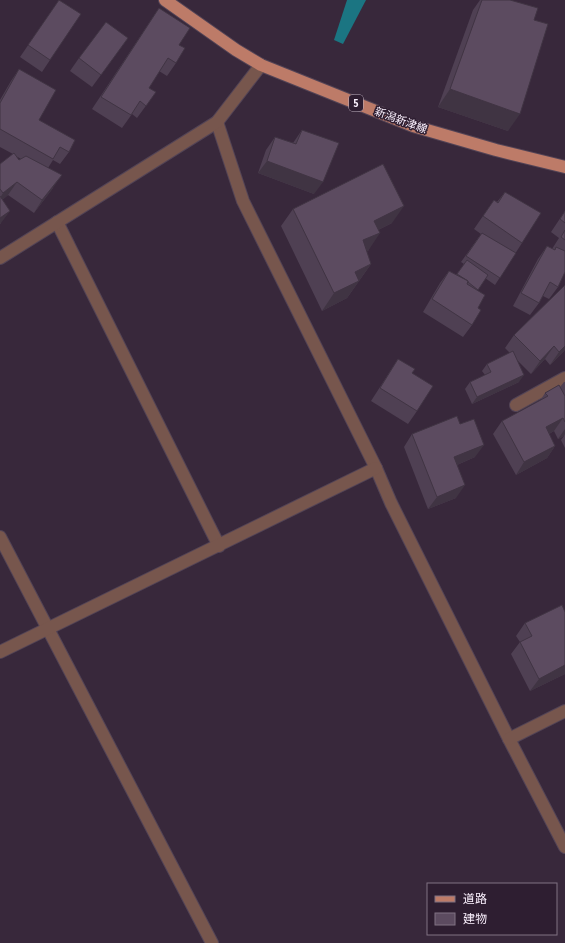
<svg xmlns="http://www.w3.org/2000/svg" width="565" height="943" viewBox="0 0 565 943" font-family="'Fira Sans Condensed','Noto Sans JP',sans-serif">
	<style>
		.water { fill: #1b7582 }
		.lines { fill: none; stroke-linecap: round; stroke-linejoin: round }
		.minor-casing { stroke: #534456; stroke-width: 14 }
		.tertiary-casing { stroke: #534456; stroke-width: 14 }
		.primary-casing { stroke: #534456; stroke-width: 14 }
		.minor { stroke: #77564d; stroke-width: 12 }
		.tertiary { stroke: #77564d; stroke-width: 12 }
		.primary { stroke: #bd7b68; stroke-width: 12 }
		.wall { fill: #4f4053; fill-rule: evenodd }
		.shaded-wall { fill: #403443 }
		.building { fill: #5c4b60; stroke: #403443 }
		.labels { text-anchor: middle; stroke-width: 3; stroke-linejoin: round; paint-order: stroke }
		.shield { fill: #2e1e31; stroke: #bdb1c0; stroke-width: 1 }
		.shield-label { font-size: 10px; font-weight: bold; fill: #faf0fd }
		.street-label { font-size: 11px; fill: #faf0fd; stroke: #2e1e31 }
	</style>
	<rect width="100%" height="100%" fill="#38283b"/>
	<path class="water" d="M 347,0 L 366,0 L 343,44 L 334,40 Z"/>
	<g class="lines">
		<defs>
			<g id="minor">
				<path d="M 217,122 L 243,201 L 376,468 L 391,503 L 509,739 L 565,847"/>
				<path d="M 57,222 L 219,546"/>
				<path d="M 516,405 L 565,378"/>
				<path d="M 0,537 L 212,943"/>
				<path d="M 0,652 L 376,468"/>
				<path d="M 509,739 L 565,711"/>
			</g>
			<path id="tertiary" d="M 0,258 L 217,122 L 261,65"/>
			<path id="primary" d="M 165,0 L 236,50 L 261,65 L 413,126 L 496,150 L 565,167"/>
		</defs>
		<use href="#minor" class="minor-casing"/>
		<use href="#tertiary" class="tertiary-casing"/>
		<use href="#primary" class="primary-casing"/>
		<use href="#minor" class="minor"/>
		<use href="#tertiary" class="tertiary"/>
		<use href="#primary" class="primary"/>
	</g>
	<g class="wall">
		<path d="M 59,0 L 50,60 L 42,72 L 20,57 Z"/>
		<path d="M 480,0 L 510,0 L 534,20 L 508,131 L 438,107 L 473,10 Z"/>
		<path d="M 159,8 L 179,45 L 176,63 L 167,76 L 159,71 L 149,88 L 156,92 L 137,118 L 132,114 L 122,128 L 92,109 Z"/>
		<path d="M 128,38 L 92,87 L 70,71 L 79,58 Z"/>
		<path d="M 19,69 L 39,120 L 69,152 L 60,164 L 53,160 L 48,168 L 53,188 L 34,213 L 8,195 L 2,200 L 1,223 L 0,224 L 0,164 L 13,154 L 0,147 L 0,100 L 11,81 ZM 16,156 L 21,159 L 19,160 Z"/>
		<path d="M 302,130 L 314,194 L 258,173 L 266,150 L 275,137 L 293,143 Z"/>
		<path d="M 505,192 L 522,243 L 495,285 L 485,278 L 477,290 L 478,308 L 472,325 L 463,337 L 423,312 L 440,283 L 449,271 L 456,275 L 464,264 L 461,262 L 481,234 L 474,229 L 494,200 L 497,202 Z"/>
		<path d="M 293,209 L 392,223 L 378,230 L 368,251 L 366,251 L 371,264 L 347,298 L 322,311 L 281,226 Z"/>
		<path d="M 565,211 L 565,272 L 558,287 L 549,299 L 543,296 L 539,303 L 530,315 L 513,306 L 538,259 L 547,246 L 552,249 L 559,238 L 551,232 Z"/>
		<path d="M 565,285 L 565,349 L 564,351 L 550,365 L 545,359 L 531,374 L 516,359 L 519,382 L 472,404 L 465,389 L 470,382 L 485,375 L 482,371 L 487,364 L 510,353 L 505,348 L 514,335 Z"/>
		<path d="M 398,359 L 412,373 L 417,411 L 408,424 L 371,401 Z"/>
		<path d="M 564,382 L 565,382 L 565,448 L 561,440 L 564,436 L 558,439 L 554,431 L 549,434 L 555,446 L 547,458 L 516,475 L 493,434 L 502,421 L 540,401 L 545,393 L 560,387 Z"/>
		<path d="M 412,434 L 475,457 L 457,465 L 456,498 L 428,509 L 404,447 Z"/>
		<path d="M 525,623 L 565,674 L 530,691 L 511,654 L 520,642 L 516,636 Z"/>
	</g>
	<g class="shaded-wall">
		<path d="M 450,89 L 520,114 L 508,131 L 438,107 Z"/>
		<path d="M 267,161 L 323,182 L 314,194 L 258,173 Z"/>
		<path d="M 62,175 L 53,188 L 34,213 L 42,200 Z"/>
		<path d="M 17,182 L 8,195 L 0,202 L 0,198 L 3,193 Z"/>
		<path d="M 404,206 L 392,223 L 362,238 L 374,221 Z"/>
		<path d="M 10,211 L 1,223 L 0,224 L 0,218 Z"/>
		<path d="M 380,233 L 368,251 L 351,258 L 363,240 Z"/>
		<path d="M 371,264 L 347,298 L 322,311 L 334,293 L 355,272 Z"/>
		<path d="M 554,346 L 545,359 L 531,374 L 540,361 Z"/>
		<path d="M 565,346 L 565,349 L 564,351 L 550,365 L 559,352 Z"/>
		<path d="M 524,375 L 519,382 L 472,404 L 477,397 Z"/>
		<path d="M 563,418 L 554,431 L 537,440 L 546,427 Z"/>
		<path d="M 565,429 L 565,434 L 564,436 L 558,439 Z"/>
		<path d="M 484,445 L 475,457 L 445,470 L 454,457 Z"/>
		<path d="M 555,446 L 547,458 L 516,475 L 524,462 Z"/>
		<path d="M 465,485 L 456,498 L 428,509 L 437,497 Z"/>
		<path d="M 565,665 L 565,674 L 530,691 L 539,679 Z"/>
	</g>
	<g class="building">
		<path d="M 59,0 L 81,14 L 50,60 L 28,45 Z"/>
		<path d="M 482,0 L 510,0 L 538,8 L 534,20 L 548,24 L 520,114 L 450,89 Z"/>
		<path d="M 159,8 L 190,28 L 179,45 L 185,48 L 176,63 L 168,58 L 149,88 L 156,92 L 146,106 L 140,101 L 131,115 L 101,97 Z"/>
		<path d="M 106,22 L 128,38 L 101,75 L 79,58 Z"/>
		<path d="M 19,69 L 56,90 L 39,120 L 75,140 L 69,152 L 60,147 L 53,159 L 0,129 L 0,103 Z"/>
		<path d="M 302,130 L 339,143 L 323,182 L 267,161 L 275,137 L 296,144 Z"/>
		<path d="M 14,153 L 19,160 L 26,156 L 62,175 L 42,200 L 17,182 L 3,193 L 0,189 L 0,164 Z"/>
		<path d="M 383,164 L 404,206 L 374,221 L 380,233 L 363,240 L 371,264 L 355,272 L 359,281 L 334,293 L 293,209 Z"/>
		<path d="M 505,192 L 541,213 L 522,243 L 483,216 L 494,200 L 498,203 Z"/>
		<path d="M 0,196 L 10,211 L 0,218 Z"/>
		<path d="M 565,211 L 565,223 L 560,219 Z"/>
		<path d="M 565,230 L 565,240 L 561,237 Z"/>
		<path d="M 482,233 L 516,253 L 500,278 L 466,256 Z"/>
		<path d="M 547,246 L 555,250 L 556,247 L 565,251 L 565,272 L 558,287 L 550,282 L 539,303 L 521,293 Z"/>
		<path d="M 467,260 L 488,275 L 478,290 L 468,282 L 468,281 L 457,274 Z"/>
		<path d="M 449,271 L 468,281 L 467,284 L 485,295 L 478,308 L 481,310 L 472,325 L 432,299 Z"/>
		<path d="M 565,285 L 565,346 L 559,352 L 554,346 L 540,361 L 514,335 Z"/>
		<path d="M 513,351 L 524,375 L 477,397 L 470,382 L 491,372 L 487,364 Z"/>
		<path d="M 398,359 L 415,369 L 412,373 L 433,386 L 417,411 L 380,388 Z"/>
		<path d="M 559,385 L 565,396 L 565,422 L 563,418 L 546,427 L 555,446 L 524,462 L 502,421 L 548,396 L 545,393 Z"/>
		<path d="M 457,416 L 460,424 L 474,419 L 484,445 L 454,457 L 465,485 L 437,497 L 412,434 Z"/>
		<path d="M 562,605 L 565,612 L 565,665 L 539,679 L 520,642 L 532,636 L 525,623 Z"/>
	</g>
	<g class="labels">
		<rect class="shield" x="349" y="95" width="14" height="16" rx="3"/>
		<g class="shield-label">
			<text x="356" y="107">5</text>
		</g>
		<g class="street-label">
			<text transform="translate(401 120) rotate(20)" y="4">新潟新津線</text>
		</g>
	</g>
	<rect x="427" y="883" width="130" height="52" fill="#2e1e31" stroke="#807283"/>
	<rect x="435" y="896" width="20" height="6" fill="#bd7b68" stroke="#807283"/>
	<text x="463" y="903" font-size="12" fill="#faf0fd">道路</text>
	<rect x="435" y="913" width="20" height="12" fill="#5c4b60" stroke="#807283"/>
	<text x="463" y="923" font-size="12" fill="#faf0fd">建物</text>
</svg>
